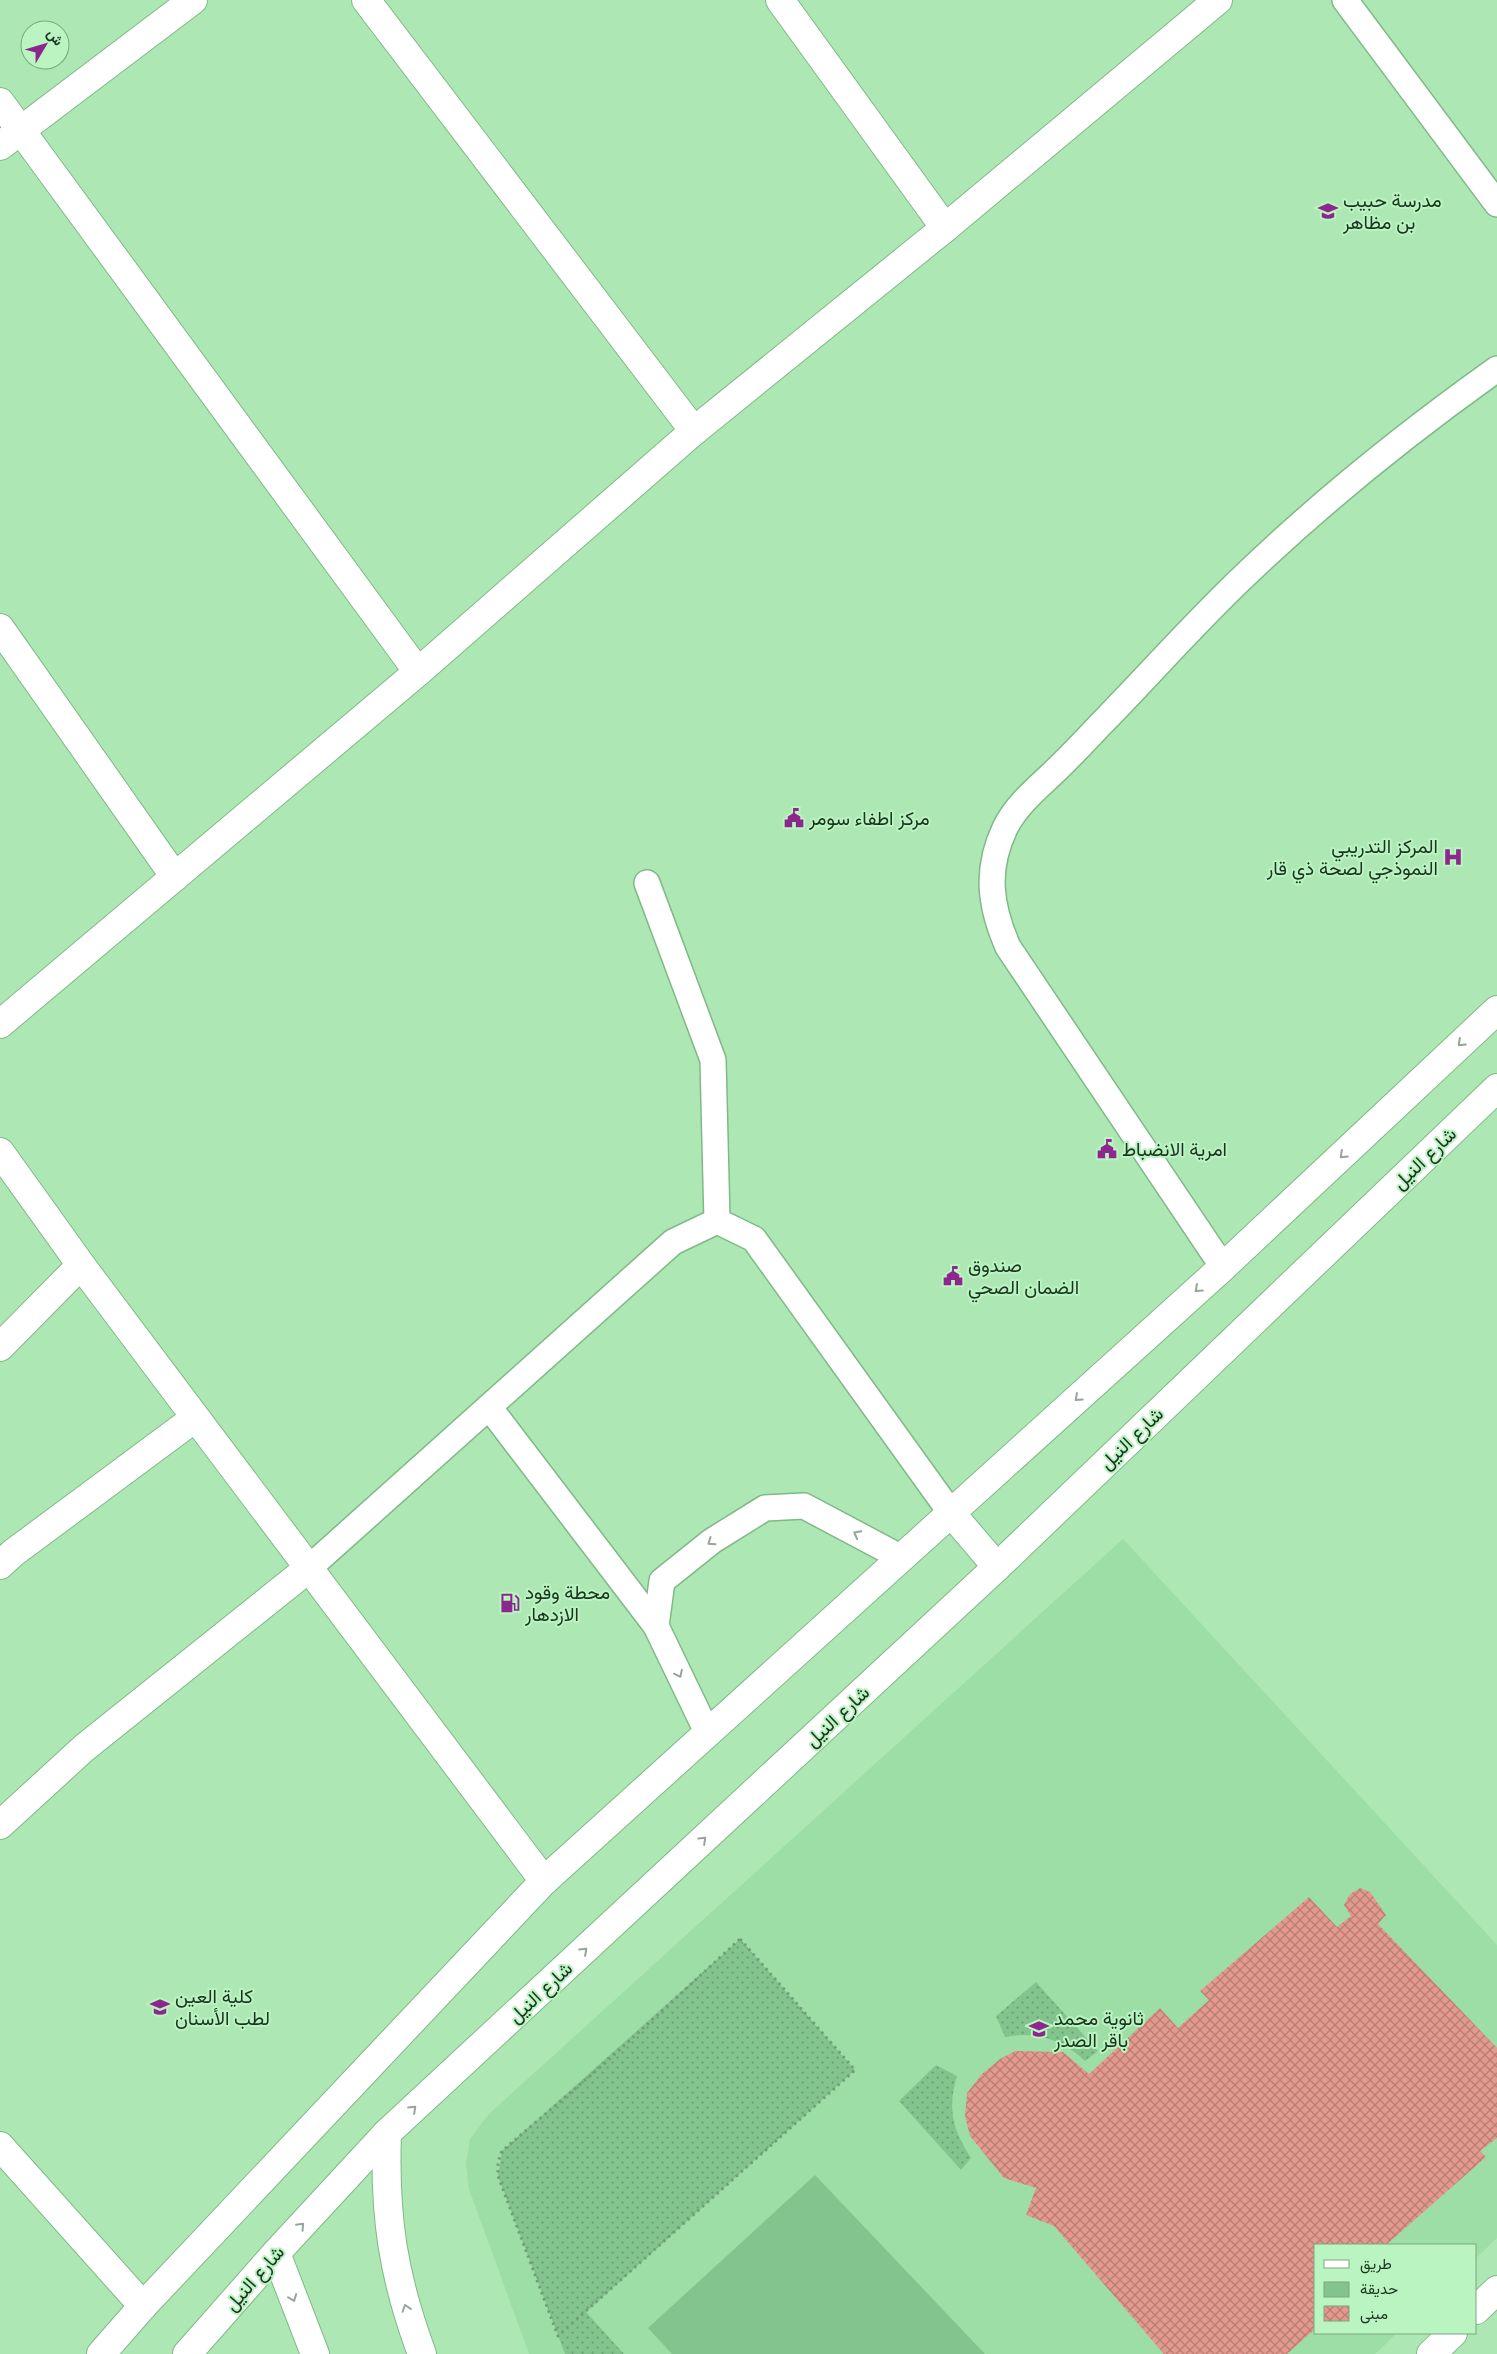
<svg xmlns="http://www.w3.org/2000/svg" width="1497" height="2354" viewBox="0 0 1497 2354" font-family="Figtree,Vazirmatn,sans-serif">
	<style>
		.built { fill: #9cdea6 }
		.green { fill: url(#green-dots) }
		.pitch { fill: #83c48e }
		.building { fill: url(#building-cross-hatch) }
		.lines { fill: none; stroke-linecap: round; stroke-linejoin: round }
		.service-casing { stroke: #80b988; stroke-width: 28 }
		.minor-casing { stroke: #80b988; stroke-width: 30 }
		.secondary-casing { stroke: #80b988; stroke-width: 30 }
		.path { stroke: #729f78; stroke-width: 3; stroke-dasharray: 2.5 4; stroke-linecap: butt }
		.service { stroke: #fff; stroke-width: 25 }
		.minor { stroke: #fff; stroke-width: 28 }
		.secondary { stroke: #fff; stroke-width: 28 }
		.oneway { stroke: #98a39a }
		.labels { text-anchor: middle; stroke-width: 4; stroke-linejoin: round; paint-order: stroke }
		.poi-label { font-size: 19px; fill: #1b331f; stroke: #b9f4c1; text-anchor: start }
		.street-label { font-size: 19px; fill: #1b331f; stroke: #b9f4c1 }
	</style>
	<defs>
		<pattern id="green-dots" width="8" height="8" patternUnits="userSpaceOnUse" patternTransform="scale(1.25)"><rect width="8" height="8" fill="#83c48e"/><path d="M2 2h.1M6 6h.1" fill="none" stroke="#6aa073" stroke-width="1.8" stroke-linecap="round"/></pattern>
		<pattern id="building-cross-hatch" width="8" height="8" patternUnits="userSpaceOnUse" patternTransform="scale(1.25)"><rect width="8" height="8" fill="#e4998f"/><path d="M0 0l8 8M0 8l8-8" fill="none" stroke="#b87d74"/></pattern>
	</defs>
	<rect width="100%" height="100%" fill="#ace7b4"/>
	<path class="built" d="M 1123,1539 L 1497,1945 L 1497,2238 L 1476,2258 L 1476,2245 L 1316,2245 L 1316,2333 L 1397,2333 L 1375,2354 L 529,2354 L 469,2189 L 466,2164 L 470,2139 L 489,2114 Z"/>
	<g class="green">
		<path d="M 740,1939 L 855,2070 L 586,2312 L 624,2354 L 565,2354 L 498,2176 L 502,2151 Z"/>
		<path d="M 1036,1982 L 1098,2051 L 1085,2061 C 1061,2039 1037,2031 1005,2037 L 996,2016 Z"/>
		<path d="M 936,2065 L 957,2076 C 947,2109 953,2130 971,2158 L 961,2170 L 899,2101 Z"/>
	</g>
	<path class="pitch" d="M 815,2175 L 985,2354 L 672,2354 L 648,2328 Z"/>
	<path class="building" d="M 1360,1888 L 1370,1892 L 1386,1915 L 1378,1924 L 1497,2048 L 1497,2138 L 1480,2151 L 1486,2157 L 1386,2245 L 1316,2245 L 1316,2328 L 1287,2354 L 1164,2354 L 1054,2226 L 1026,2215 L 1036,2188 L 1004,2178 L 970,2136 L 965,2116 L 967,2093 L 982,2074 L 1000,2059 L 1015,2051 L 1063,2052 L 1089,2074 L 1160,2008 L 1178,2028 L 1209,2000 L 1200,1991 L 1309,1897 L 1337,1927 L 1351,1916 L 1344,1905 L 1350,1894 Z"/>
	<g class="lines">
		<defs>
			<g id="service">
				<path d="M 1345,0 L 1497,204"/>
				<path d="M 647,883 L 713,1060 L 717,1221"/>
				<path d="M 1223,1267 L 1008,947 C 990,906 985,870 1005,828 C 1016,806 1035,790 1052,774 C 1069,758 1085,741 1100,725 C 1147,677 1191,627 1240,580 C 1320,503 1407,433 1497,369"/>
				<path d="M 489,1407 L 656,1626"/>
				<path d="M 309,1568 L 673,1242 L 717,1221 L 754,1239 L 951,1513"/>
				<path d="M 708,1734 L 656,1626 L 662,1581 L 712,1541 L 765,1508 L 804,1506 L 900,1557"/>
			</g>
			<g id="minor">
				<path d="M 366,0 L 694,431"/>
				<path d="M 780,0 L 945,228"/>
				<path d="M 0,102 L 418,672"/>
				<path d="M 0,146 L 193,0"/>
				<path d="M 0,628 L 175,877"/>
				<path d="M 0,1024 L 418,672 L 694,431 L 945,228 L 1218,0"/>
				<path d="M 0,1152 L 81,1265 L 544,1881"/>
				<path d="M 0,1347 L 81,1265"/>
				<path d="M 0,1565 L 13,1553 L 195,1418"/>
				<path d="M 0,1825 L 84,1748 L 309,1568"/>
				<path d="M 0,2146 L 143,2306"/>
				<path d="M 1476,2310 L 1497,2290"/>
				<path d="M 1431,2354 L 1453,2333"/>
			</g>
			<g id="secondary">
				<path d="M 951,1513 L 997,1567"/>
				<path d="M 387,2133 C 384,2216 393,2276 422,2354"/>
				<path d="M 276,2253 L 315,2354"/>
				<path d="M 101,2354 L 143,2306 L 544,1881 L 1223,1267 L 1497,1010"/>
				<path d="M 187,2354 L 276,2253 L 387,2133 L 997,1567 L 1497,1088"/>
			</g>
		</defs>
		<use href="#service" class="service-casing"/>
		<use href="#minor" class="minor-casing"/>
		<use href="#secondary" class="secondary-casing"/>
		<path class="path" d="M 740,1939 L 855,2070 L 558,2336 L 498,2176 L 498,2162 L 502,2151 L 604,2064 Z"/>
		<use href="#service" class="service"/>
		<use href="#minor" class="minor"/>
		<use href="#secondary" class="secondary"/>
	</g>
	<defs><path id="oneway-chevron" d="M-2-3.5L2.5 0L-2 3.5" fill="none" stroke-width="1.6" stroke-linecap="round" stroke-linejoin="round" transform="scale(1.25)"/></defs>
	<g class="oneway">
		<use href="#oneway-chevron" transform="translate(1461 1043) rotate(137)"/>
		<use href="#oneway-chevron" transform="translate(1343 1155) rotate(137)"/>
		<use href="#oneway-chevron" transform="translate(1198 1289) rotate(138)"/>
		<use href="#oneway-chevron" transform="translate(1078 1398) rotate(138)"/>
		<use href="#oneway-chevron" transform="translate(857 1534) rotate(-152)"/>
		<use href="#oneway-chevron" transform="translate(711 1542) rotate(145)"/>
		<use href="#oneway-chevron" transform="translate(679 1674) rotate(64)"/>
		<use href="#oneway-chevron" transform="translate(703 1840) rotate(-43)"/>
		<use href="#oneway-chevron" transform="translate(584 1951) rotate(-43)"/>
		<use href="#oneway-chevron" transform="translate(413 2109) rotate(-43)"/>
		<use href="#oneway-chevron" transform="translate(301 2226) rotate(-47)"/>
		<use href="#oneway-chevron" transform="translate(293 2298) rotate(69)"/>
		<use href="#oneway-chevron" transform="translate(406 2308) rotate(-108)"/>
	</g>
	<defs>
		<symbol id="school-bare" viewBox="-9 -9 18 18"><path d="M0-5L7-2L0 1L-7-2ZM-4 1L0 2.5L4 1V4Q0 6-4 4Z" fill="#8e278d" stroke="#b9f4c1" stroke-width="2.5" paint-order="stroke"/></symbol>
		<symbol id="civic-bare" viewBox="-9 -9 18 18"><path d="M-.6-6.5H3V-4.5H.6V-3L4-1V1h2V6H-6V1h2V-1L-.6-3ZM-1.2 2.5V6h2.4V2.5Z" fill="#8e278d" stroke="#b9f4c1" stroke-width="2.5" paint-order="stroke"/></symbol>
		<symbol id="hospital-bare" viewBox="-9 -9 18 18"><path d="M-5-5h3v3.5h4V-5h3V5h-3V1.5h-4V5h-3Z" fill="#8e278d" stroke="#b9f4c1" stroke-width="2.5" paint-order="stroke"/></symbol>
		<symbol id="fuel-bare" viewBox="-9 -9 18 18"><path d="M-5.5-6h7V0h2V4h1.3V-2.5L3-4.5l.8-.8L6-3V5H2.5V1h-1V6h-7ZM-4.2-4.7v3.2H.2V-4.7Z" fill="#8e278d" stroke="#b9f4c1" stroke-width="2.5" paint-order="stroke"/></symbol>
		<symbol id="university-bare" viewBox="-9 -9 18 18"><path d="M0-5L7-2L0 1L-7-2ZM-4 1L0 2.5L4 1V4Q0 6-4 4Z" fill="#8e278d" stroke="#b9f4c1" stroke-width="2.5" paint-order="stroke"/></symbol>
	</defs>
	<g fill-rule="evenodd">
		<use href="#school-bare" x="1314" y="197" width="28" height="28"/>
		<use href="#civic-bare" x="780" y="804" width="28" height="28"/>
		<use href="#hospital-bare" x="1439" y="843" width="28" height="28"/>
		<use href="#civic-bare" x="1093" y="1135" width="28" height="28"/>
		<use href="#civic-bare" x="939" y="1262" width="28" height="28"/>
		<use href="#fuel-bare" x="496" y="1589" width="28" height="28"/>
		<use href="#university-bare" x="146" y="1993" width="28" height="28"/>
		<use href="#school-bare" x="1025" y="2015" width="28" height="28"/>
	</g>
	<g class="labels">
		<g class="poi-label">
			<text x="1343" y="207">مدرسة حبيب<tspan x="1343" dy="22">بن مظاهر</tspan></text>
			<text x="809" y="825">مركز اطفاء سومر</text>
			<text x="1438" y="853" text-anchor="end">المركز التدريبي<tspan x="1438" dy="22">النموذجي لصحة ذي قار</tspan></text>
			<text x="1122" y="1156">امرية الانضباط</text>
			<text x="968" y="1272">صندوق<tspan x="968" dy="22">الضمان الصحي</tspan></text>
			<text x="525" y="1599">محطة وقود<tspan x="525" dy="22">الازدهار</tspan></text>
			<text x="175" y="2003">كلية العين<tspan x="175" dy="22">لطب الأسنان</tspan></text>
			<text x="1054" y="2025">ثانوية محمد<tspan x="1054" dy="22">باقر الصدر</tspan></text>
		</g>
		<g class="street-label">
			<text transform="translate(1424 1158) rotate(-44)" y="7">شارع النيل</text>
			<text transform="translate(1131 1438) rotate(-44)" y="7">شارع النيل</text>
			<text transform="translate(837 1716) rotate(-43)" y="7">شارع النيل</text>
			<text transform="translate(540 1992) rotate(-43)" y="7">شارع النيل</text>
			<text transform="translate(254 2278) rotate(-49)" y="7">شارع النيل</text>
		</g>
	</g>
	<rect x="1314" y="2244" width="162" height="90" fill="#b9f4c1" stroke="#7aa780"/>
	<rect x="1324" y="2260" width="25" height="8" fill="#ffffff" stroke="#7aa780"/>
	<text x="1360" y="2269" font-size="15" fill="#1b331f">طريق</text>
	<rect x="1324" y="2282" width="25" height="15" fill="#83c48e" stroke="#7aa780"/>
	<text x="1360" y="2294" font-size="15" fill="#1b331f">حديقة</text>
	<rect x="1324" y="2306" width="25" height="15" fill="url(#building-cross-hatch)" stroke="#7aa780"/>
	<text x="1360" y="2319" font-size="15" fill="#1b331f">مبنى</text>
	<g transform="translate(45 45) rotate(52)"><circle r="24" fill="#b9f4c1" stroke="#7aa780"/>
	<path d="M0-4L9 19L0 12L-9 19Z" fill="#8e278d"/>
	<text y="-8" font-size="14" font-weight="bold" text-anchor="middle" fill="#1b331f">ش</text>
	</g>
</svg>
